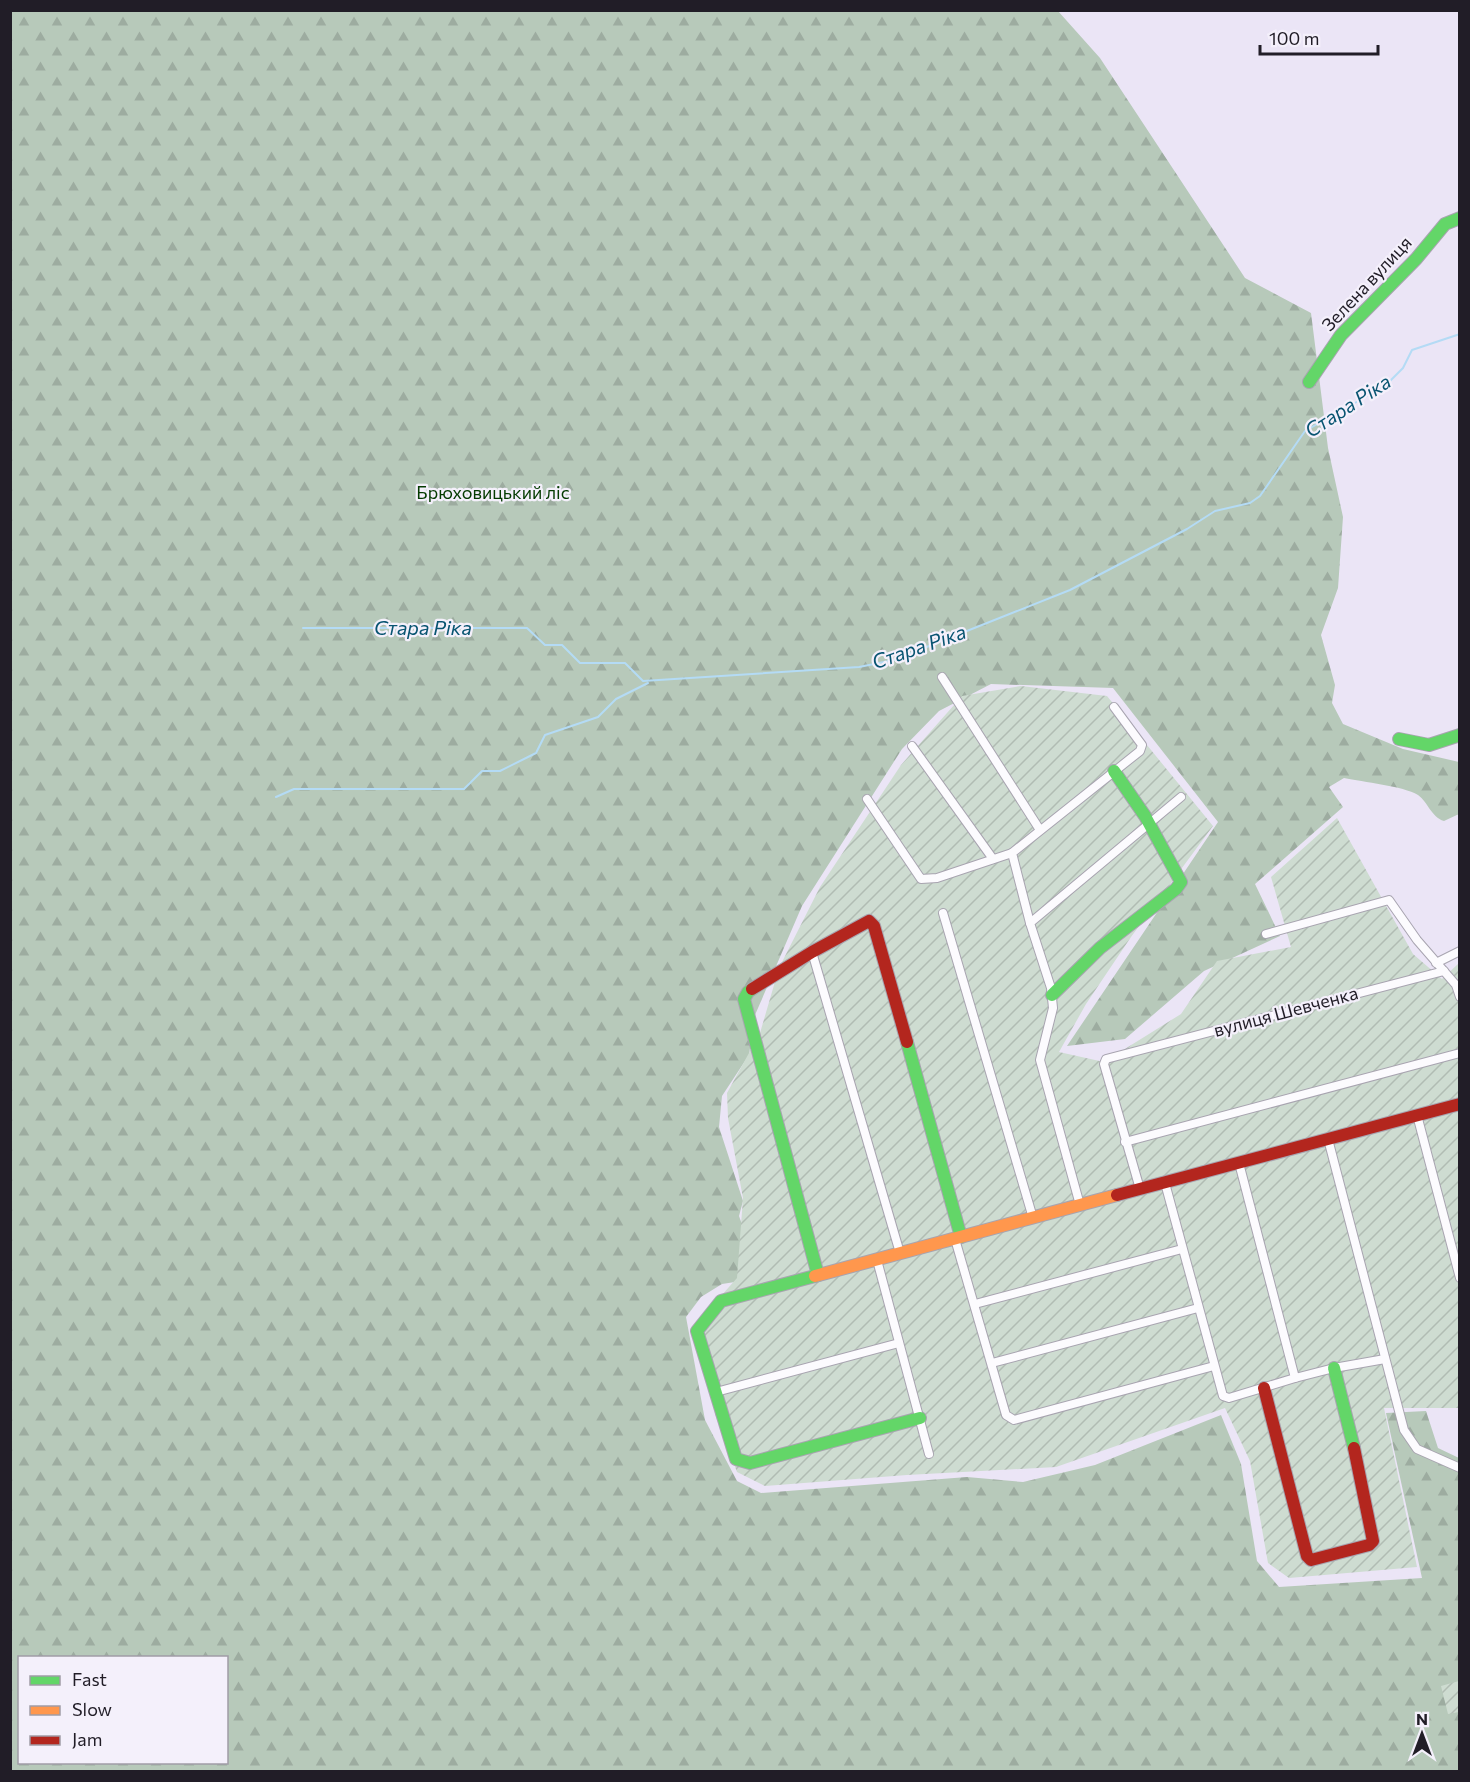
<svg xmlns="http://www.w3.org/2000/svg" width="1470" height="1782" viewBox="0 0 1470 1782" font-family="Commissioner,sans-serif">
	<style>
		.forest { fill: url(#forest-firs); fill-rule: evenodd }
		.garden { fill: url(#garden-furrows) }
		.lines { fill: none; stroke-linecap: round; stroke-linejoin: round }
		.stream { stroke: #b4dbf5; stroke-width: 2 }
		.street-casing { stroke: #a8a4b0; stroke-width: 10 }
		.fast-casing { stroke: #a8a4b0; stroke-width: 14 }
		.slow-casing { stroke: #a8a4b0; stroke-width: 14 }
		.jam-casing { stroke: #a8a4b0; stroke-width: 14 }
		.street { stroke: #fcfbfe; stroke-width: 8 }
		.fast { stroke: #63d668; stroke-width: 12 }
		.slow { stroke: #ff974d; stroke-width: 12 }
		.jam { stroke: #b3261e; stroke-width: 12 }
		.labels { text-anchor: middle; stroke-width: 4.5; stroke-linejoin: round; paint-order: stroke }
		.street-label { font-size: 18px; fill: #211d27; stroke: #f4f0fb }
		.park-label { font-size: 18px; fill: #043b00; stroke: #f4f0fb }
		.water-label { font-size: 20px; font-style: italic; fill: #085471; stroke: #f4f0fb }
	</style>
	<defs>
		<pattern id="forest-firs" width="22" height="20" patternUnits="userSpaceOnUse" patternTransform="scale(1.5)"><rect width="22" height="20" fill="#b7c9ba"/><path d="M5 1l3.5 6h-7zM16 11l3.5 6h-7z" fill="#9daca0"/></pattern>
		<pattern id="garden-furrows" width="10" height="10" patternUnits="userSpaceOnUse" patternTransform="scale(1.5)"><rect width="10" height="10" fill="#cedcd1"/><path d="M-1 1l2-2M0 10L10 0M9 11l2-2" fill="none" stroke="#b1bcb3"/></pattern>
	</defs>
	<rect width="100%" height="100%" fill="#ebe5f6"/>
	<path class="forest" d="M 11,11 L 1058,11 L 1100,58 L 1245,278 L 1311,313 L 1328,448 L 1343,517 L 1338,588 L 1321,635 L 1335,685 L 1332,703 L 1343,724 L 1403,749 L 1459,762 L 1459,814 L 1444,821 C 1431,817 1428,802 1418,795 C 1403,786 1363,782 1344,778 L 1329,787 L 1343,807 L 1255,884 L 1280,936 L 1204,971 L 1125,1039 L 1067,1046 L 1218,822 L 1113,688 L 991,684 L 939,711 L 902,749 L 802,906 L 755,1015 L 749,1055 L 722,1096 L 719,1127 L 743,1201 L 739,1216 L 761,1278 L 722,1284 L 701,1297 L 686,1317 L 705,1420 L 737,1481 L 761,1493 L 967,1477 L 1023,1482 L 1095,1465 L 1221,1415 L 1241,1464 L 1257,1561 L 1279,1587 L 1422,1578 L 1386,1413 L 1426,1411 L 1438,1448 L 1459,1458 L 1459,1771 L 11,1772 ZM 20,1658 L 226,1658 L 226,1762 L 20,1762 Z"/>
	<g class="garden">
		<path d="M 1021,686 L 1107,696 L 1213,826 L 1131,937 L 1086,1004 L 1059,1052 L 1104,1062 L 1181,1014 L 1217,961 L 1291,947 L 1271,877 L 1337,818 L 1413,954 L 1442,979 L 1459,963 L 1459,1408 L 1384,1408 L 1417,1567 L 1289,1578 L 1268,1563 L 1250,1461 L 1225,1408 L 1056,1467 L 907,1475 L 765,1486 L 737,1472 L 716,1417 L 696,1324 L 737,1278 L 743,1198 L 728,1118 L 727,1093 L 760,1033 L 779,968 L 820,887 L 901,765 L 962,696 Z"/>
		<path d="M 1459,1681 L 1459,1712 L 1448,1714 L 1441,1686 Z"/>
	</g>
	<g class="lines">
		<g class="stream">
			<path d="M 303,628 L 527,628 L 545,645 L 562,645 L 580,663 L 625,663 L 643,681 L 859,667 L 894,660 L 1070,590 L 1187,529 L 1215,511 L 1250,503 L 1260,496 L 1305,431 L 1385,386 L 1403,368 L 1412,350 L 1460,334"/>
			<path d="M 276,797 L 294,789 L 464,789 L 482,771 L 500,771 L 536,753 L 545,735 L 598,717 L 616,699 L 648,683"/>
		</g>
		<defs>
			<g id="street">
				<path d="M 942,677 L 1040,830"/>
				<path d="M 912,746 L 993,859"/>
				<path d="M 867,799 L 921,879 L 937,878 L 1012,853"/>
				<path d="M 943,913 L 1033,1218"/>
				<path d="M 1030,923 L 1012,853 L 1140,751 L 1142,745 L 1114,707"/>
				<path d="M 1266,934 L 1389,900 L 1417,940 L 1456,985 L 1460,997"/>
				<path d="M 812,952 L 900,1253"/>
				<path d="M 1436,963 L 1460,951"/>
				<path d="M 1417,1115 L 1460,1278"/>
				<path d="M 1328,1139 L 1404,1430 L 1417,1449 L 1460,1468"/>
				<path d="M 1125,1142 L 1460,1053"/>
				<path d="M 1239,1163 L 1295,1378 L 1334,1368 L 1385,1359"/>
				<path d="M 1165,1183 L 1223,1396 L 1229,1398 L 1295,1378"/>
				<path d="M 1140,1189 L 1104,1064 L 1106,1059 L 1444,971"/>
				<path d="M 1080,1205 L 1040,1060 L 1053,1008 L 1051,988 L 1030,923 L 1181,797"/>
				<path d="M 955,1239 L 1006,1415 L 1014,1420 L 1214,1366"/>
				<path d="M 877,1260 L 929,1454"/>
				<path d="M 975,1304 L 1182,1249"/>
				<path d="M 992,1363 L 1198,1308"/>
				<path d="M 716,1392 L 899,1343"/>
			</g>
			<g id="fast">
				<path d="M 1309,382 L 1341,335 L 1416,259 L 1445,224 L 1460,218"/>
				<path d="M 1399,739 L 1429,745 L 1460,735"/>
				<path d="M 752,989 L 748,992 L 744,999 L 818,1275"/>
				<path d="M 1052,995 L 1100,948 L 1176,889 L 1181,882 L 1145,816 L 1114,771"/>
				<path d="M 907,1042 L 961,1237"/>
				<path d="M 815,1276 L 721,1301 L 697,1331 L 736,1459 L 750,1463 L 920,1418"/>
				<path d="M 1334,1368 L 1354,1448"/>
			</g>
			<path id="slow" d="M 815,1276 L 1117,1195"/>
			<g id="jam">
				<path d="M 752,989 L 812,952 L 869,921 L 874,926 L 907,1042"/>
				<path d="M 1117,1195 L 1460,1104"/>
				<path d="M 1264,1388 L 1307,1556 L 1311,1560 L 1369,1545 L 1373,1541 L 1354,1448"/>
			</g>
		</defs>
		<use href="#street" class="street-casing"/>
		<use href="#fast" class="fast-casing"/>
		<use href="#slow" class="slow-casing"/>
		<use href="#jam" class="jam-casing"/>
		<use href="#street" class="street"/>
		<use href="#fast" class="fast"/>
		<use href="#slow" class="slow"/>
		<use href="#jam" class="jam"/>
	</g>
	<g class="labels">
		<g class="street-label">
			<text transform="translate(1367 284) rotate(-47)" y="6">Зелена вулиця</text>
			<text transform="translate(1286 1012) rotate(-15)" y="6">вулиця Шевченка</text>
		</g>
		<g class="park-label">
			<text x="493" y="499">Брюховицький ліс</text>
		</g>
		<g class="water-label">
			<text transform="translate(1348 406) rotate(-33)" y="7">Стара Ріка</text>
			<text x="423" y="635">Стара Ріка</text>
			<text transform="translate(919 647) rotate(-19)" y="7">Стара Ріка</text>
		</g>
	</g>
	<rect width="1470" height="1782" fill="none" stroke="#211d27" stroke-width="24"/>
	<rect x="18" y="1656" width="210" height="108" fill="#f4f0fb" stroke="#a09ca6" stroke-width="1.5"/>
	<rect x="30" y="1676" width="30" height="9" fill="#63d668" stroke="#a09ca6" stroke-width="1.5"/>
	<text x="72" y="1686" font-size="18" fill="#211d27">Fast</text>
	<rect x="30" y="1706" width="30" height="9" fill="#ff974d" stroke="#a09ca6" stroke-width="1.5"/>
	<text x="72" y="1716" font-size="18" fill="#211d27">Slow</text>
	<rect x="30" y="1736" width="30" height="9" fill="#b3261e" stroke="#a09ca6" stroke-width="1.5"/>
	<text x="72" y="1746" font-size="18" fill="#211d27">Jam</text>
	<g transform="translate(1422 1734)" stroke="#f4f0fb" stroke-width="4.5" paint-order="stroke">
	<path d="M0-4.5L10 22L0 15L-10 22Z" fill="#211d27"/>
	<text y="-9" font-size="16" font-weight="bold" text-anchor="middle" fill="#211d27">N</text>
	</g>
	<path d="M1260 45v9h118v-9" fill="none" stroke="#211d27" stroke-width="3"/>
	<text x="1269" y="45" font-size="18" fill="#211d27" stroke="#f4f0fb" stroke-width="4.5" paint-order="stroke">100 m</text>
</svg>
